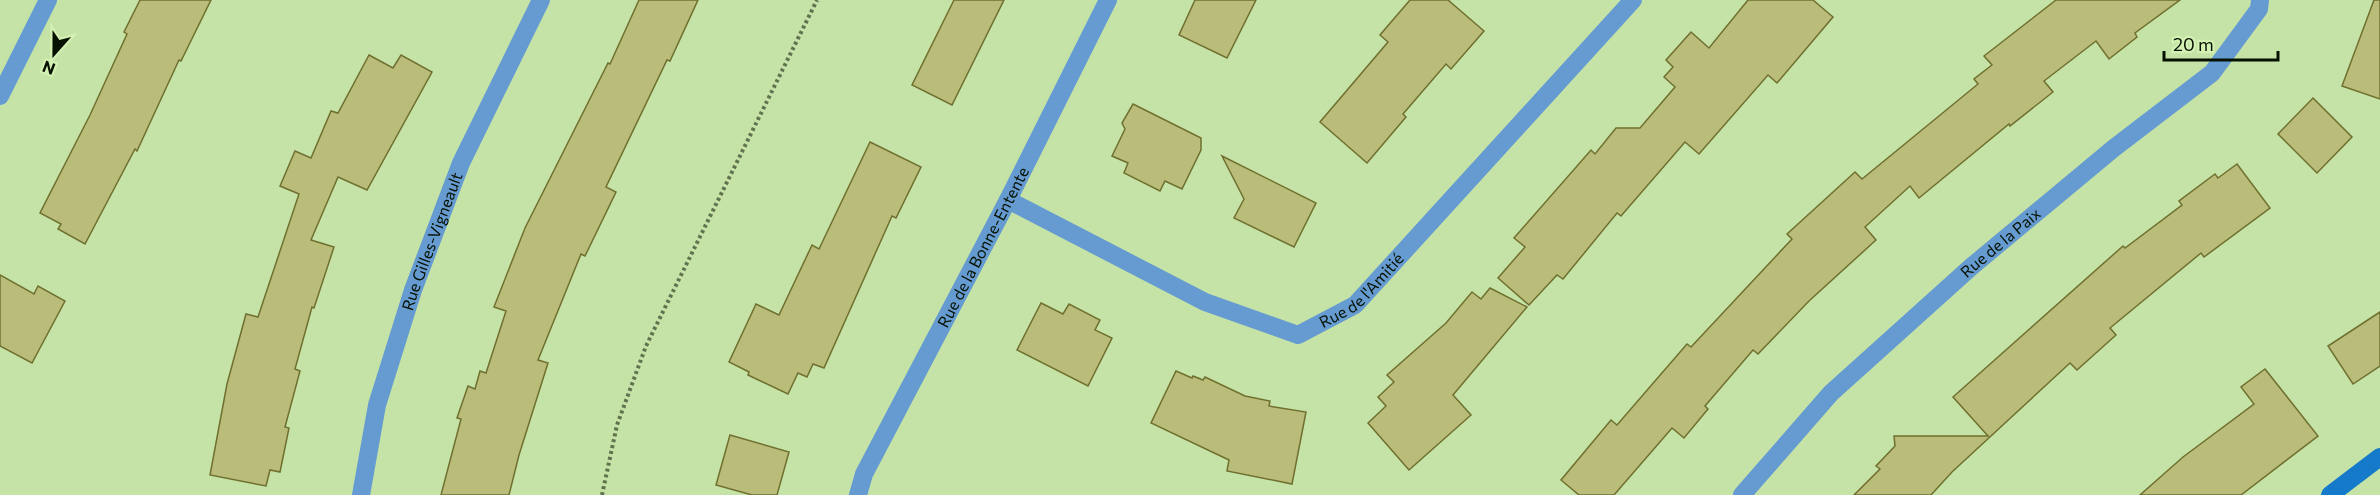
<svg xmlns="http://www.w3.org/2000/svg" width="2380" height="495" viewBox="0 0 2380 495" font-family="Commissioner,sans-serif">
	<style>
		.building { fill: #babc7a; stroke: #6f702f; stroke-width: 1.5 }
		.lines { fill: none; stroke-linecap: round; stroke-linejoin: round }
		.path { stroke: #60734e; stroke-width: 4; stroke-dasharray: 3 3; stroke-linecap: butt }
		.street { stroke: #659bd1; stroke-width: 18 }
		.secondary { stroke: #167aca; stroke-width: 18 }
		.labels { text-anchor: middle; stroke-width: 5; stroke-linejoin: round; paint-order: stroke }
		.street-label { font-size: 16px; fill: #071100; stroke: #d2f1b3 }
	</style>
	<rect width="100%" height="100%" fill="#c5e3a6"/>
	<g class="building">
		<path d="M 140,0 L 211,0 L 181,61 L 179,60 L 137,151 L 135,149 L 85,244 L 58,229 L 61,224 L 40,213 L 90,115 L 127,34 L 124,32 Z"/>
		<path d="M 639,0 L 698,0 L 670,61 L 667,60 L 606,187 L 616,192 L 585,256 L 581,254 L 538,360 L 548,363 L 519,455 L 509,495 L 441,495 L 461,419 L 457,418 L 468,386 L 475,389 L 480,371 L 486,373 L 506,311 L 494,307 L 525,228 L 608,63 L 610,64 Z"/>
		<path d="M 954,0 L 1004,0 L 952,105 L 912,85 Z"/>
		<path d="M 1195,0 L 1256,0 L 1227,58 L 1179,35 Z"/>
		<path d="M 1410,0 L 1448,0 L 1484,31 L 1451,69 L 1446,64 L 1403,114 L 1406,117 L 1367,163 L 1320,122 L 1388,42 L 1380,35 Z"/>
		<path d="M 1748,0 L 1813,0 L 1833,17 L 1777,83 L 1768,75 L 1699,154 L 1685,142 L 1621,216 L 1617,213 L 1563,279 L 1557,275 L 1529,305 L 1498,278 L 1525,247 L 1514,238 L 1591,150 L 1595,154 L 1616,128 L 1640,128 L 1675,87 L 1664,77 L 1673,67 L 1666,60 L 1691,32 L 1709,48 Z"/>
		<path d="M 2056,0 L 2180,0 L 2135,33 L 2137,37 L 2109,59 L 2096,41 L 2044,81 L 2053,92 L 2010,126 L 2009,124 L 1919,198 L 1910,186 L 1865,227 L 1876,240 L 1809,301 L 1758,354 L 1753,350 L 1705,406 L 1708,409 L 1684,438 L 1672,428 L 1614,495 L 1579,495 L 1561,480 L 1611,420 L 1617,425 L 1687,344 L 1691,347 L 1792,239 L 1787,234 L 1855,172 L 1862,179 L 1978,84 L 1974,79 L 1992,65 L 1984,56 Z"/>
		<path d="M 2374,0 L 2380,0 L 2380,99 L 2342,86 Z"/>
		<path d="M 369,55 L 393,68 L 401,55 L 432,72 L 367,190 L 338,177 L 311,240 L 334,247 L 314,308 L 312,307 L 295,369 L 300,371 L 285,427 L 289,428 L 280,472 L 270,470 L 266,486 L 210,475 L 227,384 L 246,314 L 258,317 L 299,194 L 280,186 L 295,151 L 311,158 L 331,111 L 338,113 Z"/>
		<path d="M 2313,98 L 2352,137 L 2317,173 L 2278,134 Z"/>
		<path d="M 1133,104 L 1201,138 L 1201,150 L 1182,189 L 1165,181 L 1160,191 L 1124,173 L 1128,163 L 1112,156 L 1125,129 L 1122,123 Z"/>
		<path d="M 870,142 L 921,167 L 896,218 L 892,216 L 824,368 L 813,364 L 807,377 L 798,373 L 788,394 L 748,375 L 749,372 L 729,362 L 756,304 L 779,315 L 812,245 L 819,249 Z"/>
		<path d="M 1222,156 L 1316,203 L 1294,247 L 1234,218 L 1244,199 Z"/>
		<path d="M 2237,164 L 2270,208 L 2204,257 L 2201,253 L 2110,328 L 2116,335 L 2077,370 L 2070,363 L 1952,472 L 1931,495 L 1854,495 L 1880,469 L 1876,466 L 1895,446 L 1894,436 L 1988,436 L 1953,397 L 2123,246 L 2125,248 L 2182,205 L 2179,201 L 2215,174 L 2218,178 Z"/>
		<path d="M 0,275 L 34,294 L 38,286 L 65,301 L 32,363 L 0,346 Z"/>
		<path d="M 1490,288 L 1527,307 L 1453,395 L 1471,415 L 1409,470 L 1368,423 L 1386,406 L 1378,397 L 1394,382 L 1387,375 L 1446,323 L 1472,292 L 1481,299 Z"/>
		<path d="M 1041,303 L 1063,314 L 1069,304 L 1100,320 L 1095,330 L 1112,338 L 1088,386 L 1017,350 Z"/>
		<path d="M 2380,312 L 2380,366 L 2353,384 L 2328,346 Z"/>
		<path d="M 2265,369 L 2318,436 L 2241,495 L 2140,495 L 2183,457 L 2254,404 L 2241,387 Z"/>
		<path d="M 1176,371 L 1192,378 L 1193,376 L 1203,380 L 1205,377 L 1245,396 L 1270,401 L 1269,406 L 1306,412 L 1292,484 L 1227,471 L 1229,460 L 1151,423 Z"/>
		<path d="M 730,435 L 789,452 L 777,495 L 752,495 L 716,485 Z"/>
	</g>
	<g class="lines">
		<path class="path" d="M 602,495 L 617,425 L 646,346 L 817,0"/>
		<g class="street">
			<path d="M 0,96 L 48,0"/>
			<path id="s1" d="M 1008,200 L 1205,302 L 1298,335 L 1355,305 L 1633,0"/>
			<path id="s2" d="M 361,495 L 377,405 L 413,290 L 461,163 L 541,0"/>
			<path id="s3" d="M 858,495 L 864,474 L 1008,200 L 1108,0"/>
			<path id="s4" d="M 1742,495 L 1831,393 L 1971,267 L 2114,148 L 2212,73 L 2259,9 L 2260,0"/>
		</g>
		<path class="secondary" d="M 2330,495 L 2380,457"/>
	</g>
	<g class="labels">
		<g class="street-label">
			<text dy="6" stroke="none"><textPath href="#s2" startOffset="264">Rue Gilles-Vigneault</textPath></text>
			<text dy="6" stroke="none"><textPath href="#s4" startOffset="362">Rue de la Paix</textPath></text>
			<text dy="6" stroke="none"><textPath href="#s3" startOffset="278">Rue de la Bonne-Entente</textPath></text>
			<text dy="6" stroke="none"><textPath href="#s1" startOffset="399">Rue de l'Amitié</textPath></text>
		</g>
	</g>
	<g transform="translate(54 54) rotate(201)" stroke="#d2f1b3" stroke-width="4.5" paint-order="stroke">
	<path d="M0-4.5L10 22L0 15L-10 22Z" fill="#071100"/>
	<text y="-9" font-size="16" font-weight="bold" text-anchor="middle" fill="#071100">N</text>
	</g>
	<path d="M2164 51v9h114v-9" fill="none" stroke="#071100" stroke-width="3"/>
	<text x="2173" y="51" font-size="18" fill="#071100" stroke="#d2f1b3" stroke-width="4.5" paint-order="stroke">20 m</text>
</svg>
